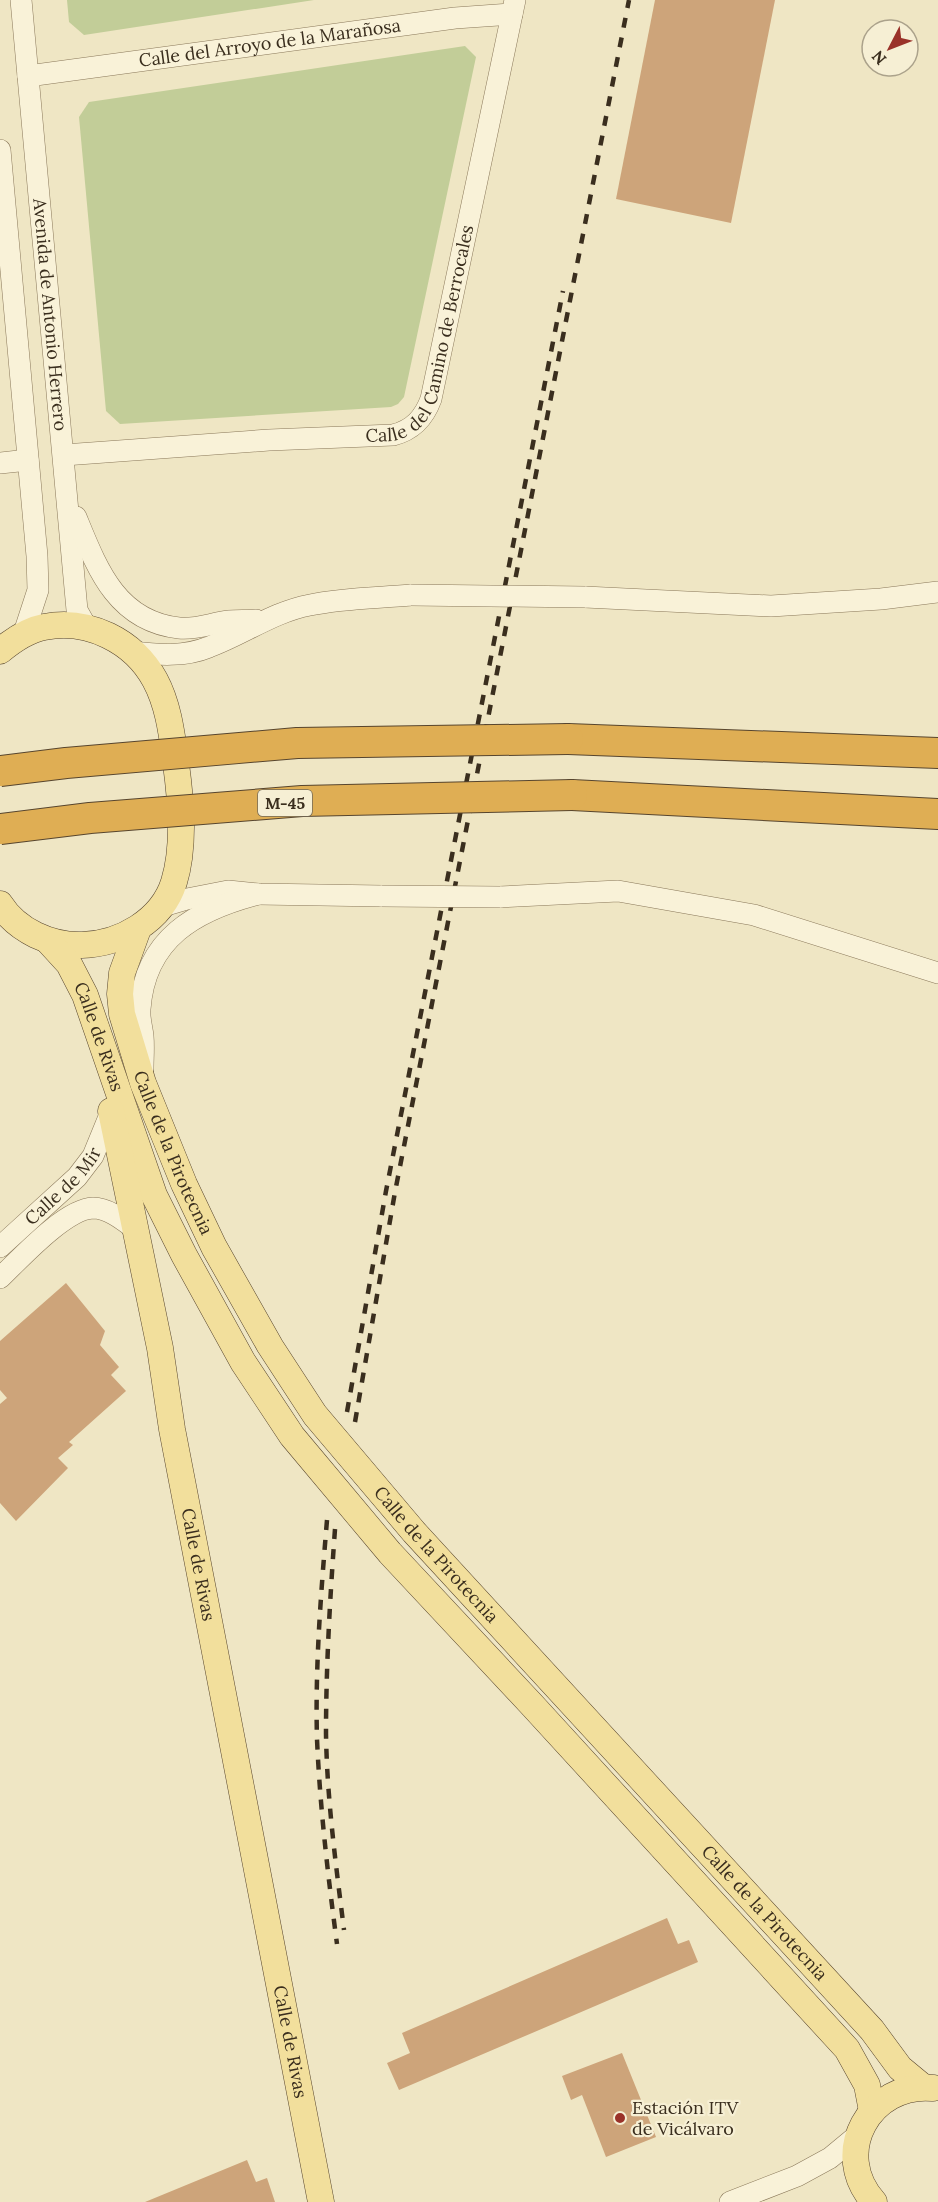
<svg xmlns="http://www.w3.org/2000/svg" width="938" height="2202" viewBox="0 0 938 2202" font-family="Lora,serif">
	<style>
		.green { fill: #c2cd98 }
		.building { fill: #cda47a }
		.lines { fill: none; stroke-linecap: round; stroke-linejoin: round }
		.minor-casing { stroke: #8a785a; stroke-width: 22 }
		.major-casing { stroke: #57452e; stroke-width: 27 }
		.highway-casing { stroke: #57452e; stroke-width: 32 }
		.minor { stroke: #f9f2d8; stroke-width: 21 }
		.major { stroke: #f2df9c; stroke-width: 26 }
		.highway { stroke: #dfae54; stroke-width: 30 }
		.rail { stroke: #3a2e1e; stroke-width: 4.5; stroke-dasharray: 10 10; stroke-linecap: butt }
		.minor-bridge-casing { stroke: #8a785a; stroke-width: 22; stroke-linecap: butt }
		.highway-bridge-casing { stroke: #57452e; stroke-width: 32; stroke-linecap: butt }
		.minor-bridge { stroke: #f9f2d8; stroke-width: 21 }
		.highway-bridge { stroke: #dfae54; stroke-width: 30 }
		.poi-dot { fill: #9a3229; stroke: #f6efd4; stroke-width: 2 }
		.labels { text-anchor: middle; stroke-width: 4.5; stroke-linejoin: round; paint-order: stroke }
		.shield { fill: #f6efd4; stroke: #726855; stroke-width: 1.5 }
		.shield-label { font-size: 16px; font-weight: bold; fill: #3a2e1e }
		.street-label { font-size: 18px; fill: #3a2e1e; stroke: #f6efd4 }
		.poi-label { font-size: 18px; fill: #3a2e1e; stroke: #f6efd4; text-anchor: start }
	</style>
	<rect width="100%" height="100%" fill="#efe6c4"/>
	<g class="green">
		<path d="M 67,0 L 314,0 L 84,35 L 69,22 Z"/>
		<path d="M 465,46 L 476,57 L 404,397 L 398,404 L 391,407 L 120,424 L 106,411 L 79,117 L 89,102 Z"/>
	</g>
	<g class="building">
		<path d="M 655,0 L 775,0 L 731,223 L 616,199 Z"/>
		<path d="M 66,1283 L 105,1331 L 100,1345 L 119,1367 L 111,1375 L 126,1391 L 69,1442 L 73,1445 L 58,1458 L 68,1468 L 16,1521 L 0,1503 L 0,1404 L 7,1398 L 0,1390 L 0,1341 Z"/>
		<path d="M 667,1918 L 678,1944 L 689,1940 L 698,1962 L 399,2090 L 387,2063 L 410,2053 L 402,2033 Z"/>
		<path d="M 622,2053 L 656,2137 L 606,2157 L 582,2095 L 571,2100 L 562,2076 Z"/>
		<path d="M 247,2160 L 256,2182 L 267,2178 L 275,2202 L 145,2202 Z"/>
	</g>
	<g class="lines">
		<defs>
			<g id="minor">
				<path id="s1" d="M 21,0 L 77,610 L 87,628"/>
				<path id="s2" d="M 28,76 L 455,18 L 512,14"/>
				<path d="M 0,150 L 37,556 L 38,590 L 23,636"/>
				<path id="s3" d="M 64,455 L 269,440 L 393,435 C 413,430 424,418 431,399 L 515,0"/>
				<path d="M 0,463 L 28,460"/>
				<path d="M 76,517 C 97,568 116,621 179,628 C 196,630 212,623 229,621 C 238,620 247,621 256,620"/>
				<path d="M 585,597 L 771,606 L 881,599 L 938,592"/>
				<path d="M 133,652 C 158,655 185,657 209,647 C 244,634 273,612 310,605 C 343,598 378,598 411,595"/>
				<path d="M 500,897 L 618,891 L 754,915 L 938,973"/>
				<path d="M 160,907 L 187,899 L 228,891 L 258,894 L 382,896"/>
				<path d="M 143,1069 C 143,1058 144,1047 143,1036 C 142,1027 139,1018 140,1009 C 145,938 196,910 258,894"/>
				<path id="s4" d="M 0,1247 L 77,1177 L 93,1156 L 111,1112"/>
				<path d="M 0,1278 C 20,1259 65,1209 93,1208 C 108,1208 123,1220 135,1229"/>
				<path d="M 730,2202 L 797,2176 L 830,2158 L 859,2134"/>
			</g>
			<g id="major">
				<path d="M 0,651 C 12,641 28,630 44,627 C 88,618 134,641 155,680 C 169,706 172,736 176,764 C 181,801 185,846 174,882 C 162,921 120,944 82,945 C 51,946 17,931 0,904"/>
				<path id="s5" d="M 138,929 L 122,973 L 120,994 L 122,1014 L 143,1083 L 184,1184 L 214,1247 L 270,1346 L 315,1415 L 414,1532 L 872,2030 L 900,2068 L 923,2087"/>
				<path id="s6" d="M 48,941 L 69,964 L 85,995 L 154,1195 L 184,1255 L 243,1362 L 292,1436 L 390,1553 L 533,1706 L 847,2049 L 867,2085 L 872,2111"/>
				<path id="s7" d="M 111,1111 L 160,1348 L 172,1429 L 321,2202"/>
				<path d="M 874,2202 C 830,2153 870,2082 933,2088"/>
			</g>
			<g id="highway">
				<path d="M 568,739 L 938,753"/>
				<path d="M 572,795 L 938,814"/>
			</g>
		</defs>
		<use href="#minor" class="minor-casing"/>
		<use href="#major" class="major-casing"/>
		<use href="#highway" class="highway-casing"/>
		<use href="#minor" class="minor"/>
		<use href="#major" class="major"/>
		<use href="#highway" class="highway"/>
		<g class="rail">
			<path d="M 347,1412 L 386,1191 L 563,291"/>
			<path d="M 355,1422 L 395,1192 L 629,0"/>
			<path d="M 327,1520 C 321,1593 315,1666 317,1739 C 320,1808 328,1876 337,1944"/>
			<path d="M 335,1529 C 330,1598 326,1666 326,1734 C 327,1800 336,1865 344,1930"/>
		</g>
		<defs>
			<g id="minor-bridge">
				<path d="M 411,595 L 585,597"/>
				<path d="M 382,896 L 500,897"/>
			</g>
			<g id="highway-bridge">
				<path d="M 0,771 L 66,763 L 297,743 L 568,739"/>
				<path d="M 0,829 L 90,818 L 302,801 L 572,795"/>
			</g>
		</defs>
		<use href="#minor-bridge" class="minor-bridge-casing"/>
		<use href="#highway-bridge" class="highway-bridge-casing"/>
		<use href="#minor-bridge" class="minor-bridge"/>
		<use href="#highway-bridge" class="highway-bridge"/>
	</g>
	<circle class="poi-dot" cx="620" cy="2118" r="6"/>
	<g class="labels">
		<rect class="shield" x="258" y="790" width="54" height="26" rx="4.5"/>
		<g class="shield-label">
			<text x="285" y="809">M-45</text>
		</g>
		<g class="street-label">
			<text dy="6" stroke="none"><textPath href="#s2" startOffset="244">Calle del Arroyo de la Marañosa</textPath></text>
			<text dy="6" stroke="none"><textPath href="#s1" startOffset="316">Avenida de Antonio Herrero</textPath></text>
			<text dy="6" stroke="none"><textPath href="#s3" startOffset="432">Calle del Camino de Berrocales</textPath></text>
			<text dy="6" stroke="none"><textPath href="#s6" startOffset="110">Calle de Rivas</textPath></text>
			<text dy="6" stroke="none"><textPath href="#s5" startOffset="236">Calle de la Pirotecnia</textPath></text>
			<text dy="6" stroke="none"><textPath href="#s4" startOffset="88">Calle de Mir</textPath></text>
			<text dy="6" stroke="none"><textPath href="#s5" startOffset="720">Calle de la Pirotecnia</textPath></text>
			<text dy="6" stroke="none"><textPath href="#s7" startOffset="462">Calle de Rivas</textPath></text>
			<text dy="6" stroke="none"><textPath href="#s5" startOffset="1206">Calle de la Pirotecnia</textPath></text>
			<text dy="6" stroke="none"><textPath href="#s7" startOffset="948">Calle de Rivas</textPath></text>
		</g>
		<g class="poi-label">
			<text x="632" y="2114">Estación ITV<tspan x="632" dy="21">de Vicálvaro</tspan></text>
		</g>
	</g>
	<g transform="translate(890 48) rotate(228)"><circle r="28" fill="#f6efd4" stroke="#aba28b" stroke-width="1.5"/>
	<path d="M0-4.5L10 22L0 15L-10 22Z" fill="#9a3229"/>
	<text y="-9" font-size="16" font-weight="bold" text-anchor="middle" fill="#3a2e1e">N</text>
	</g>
</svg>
